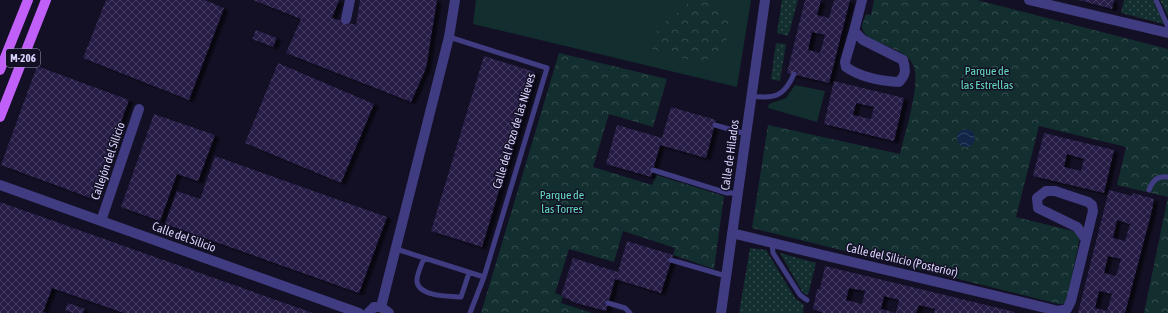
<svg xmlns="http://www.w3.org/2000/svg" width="1168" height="313" font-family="'Asap Condensed',sans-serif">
	<defs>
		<pattern id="park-crowns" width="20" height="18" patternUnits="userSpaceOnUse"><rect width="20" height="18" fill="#132e2e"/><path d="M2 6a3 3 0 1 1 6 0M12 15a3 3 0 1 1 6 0" fill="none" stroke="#354b4d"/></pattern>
		<pattern id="garden-dots" width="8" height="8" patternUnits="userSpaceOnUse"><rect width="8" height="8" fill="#132e2e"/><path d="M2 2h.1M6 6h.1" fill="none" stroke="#354b4d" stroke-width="1.8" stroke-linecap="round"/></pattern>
		<pattern id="water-waves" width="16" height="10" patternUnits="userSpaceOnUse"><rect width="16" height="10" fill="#102548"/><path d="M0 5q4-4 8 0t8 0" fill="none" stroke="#324463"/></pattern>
		<pattern id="building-cross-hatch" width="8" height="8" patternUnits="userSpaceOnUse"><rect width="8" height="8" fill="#251c45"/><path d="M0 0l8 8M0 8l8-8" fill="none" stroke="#443c61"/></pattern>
		<filter id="shadow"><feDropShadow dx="4.5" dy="2.5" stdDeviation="1" flood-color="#0009"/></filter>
	</defs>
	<rect width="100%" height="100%" fill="#131025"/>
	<path fill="#132e2e" d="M476 0H751L737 87 473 24Z
		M795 85 825 91 817 122 768 108 769 104 786 98Z"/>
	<path fill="url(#park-crowns)" d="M692 0C713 0 725 1 735 21 713 75 699 63 652 49L658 28Z
		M874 0H977L1168 49V313H1144L1168 197 1117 185 1126 147 1039 126 1016 217 1073 231 1080 237 1067 300 1063 304H1059L752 228 768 125 900 154C905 133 920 87 914 67 906 43 861 46 862 25 863 22 865 17 866 14L871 15Z
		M559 53 667 79 653 127 609 114 593 167 652 185 656 175 724 196 714 269 673 255 675 248 623 231 614 262 569 249 555 293 563 296 561 303 592 313H481Z"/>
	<path fill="url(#garden-dots)" d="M782 0H798L788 36 777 33Z
		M1124 0H1153L1164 24 1121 13Z
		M1160 0H1168V16Z
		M776 43 786 44 780 81 771 79Z
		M750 248 766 250 795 298 804 305 803 313H739Z
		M780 253 816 263 808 295 803 293Z"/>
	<path fill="url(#water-waves)" d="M957 138a9 9 0 1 1 18 0a9 9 0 1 1-18 0Z"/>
	<path fill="url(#building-cross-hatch)" fill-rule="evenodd" filter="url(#shadow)" d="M106 0H205L224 8 189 100 83 58Z
		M253 0H339L332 18 356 25 360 0H437L426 68 411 102 286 53 301 19Z
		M805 0H821L817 15 829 18 834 0H850L829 83 787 73ZM812 32 825 35 820 53 808 50Z
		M1079 0H1114L1112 9Z
		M256 30 277 38 273 47 252 39Z
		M484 56 535 72 482 247 431 231Z
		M278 63 374 104 341 183 245 143Z
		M37 66 129 100 93 199 1 165Z
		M834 81 904 98 894 141 824 124ZM856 103 874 107 871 119 853 115Z
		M671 107 716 120 706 158 660 145 651 177 606 164 617 125 662 138Z
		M154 114 215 135 198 181 177 174 160 221 121 207Z
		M1044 133 1114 150 1104 193 1033 176ZM1067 154 1084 159 1081 171 1064 167Z
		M215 156 387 217 359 293 165 224 177 191 200 199Z
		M1109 190 1132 196 1133 193 1154 199 1152 210 1125 313H1078ZM1117 220 1130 224 1125 241 1113 238ZM1108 256 1121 259 1116 276 1104 273ZM1099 291 1112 294 1107 311 1095 308Z
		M0 202 313 313H124L52 288 43 312 47 313H0Z
		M627 241 673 255 661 293 615 279 606 311 576 303 561 296 573 258 618 272Z
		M825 266 1015 312V313H934L935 309 919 305 916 313H896L899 300 884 296 881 309 896 313H823L813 309 817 289H820ZM849 288 865 291 862 304 846 300Z
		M68 303 85 309 83 313H73L65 310Z"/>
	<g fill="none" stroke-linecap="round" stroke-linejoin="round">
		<path stroke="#403c82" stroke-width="5" d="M1156 0 1168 27
			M449 37 547 68 484 277 470 313
			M751 96C774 99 784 97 794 74
			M715 125 746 134
			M653 170 727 193H738
			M1149 190C1153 180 1157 176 1168 177
			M772 242 773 253 800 295 807 300
			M396 249 484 277
			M424 258C422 264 416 275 417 282 420 297 450 296 461 297L469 273
			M671 260 726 276
			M608 303 625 308 630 313"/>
		<path stroke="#403c82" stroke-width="10" d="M1029 0 1168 33
			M346 19 350 0
			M854 31 863 40 903 60C906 70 906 75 899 82 882 81 860 77 846 67L845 62Z
			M854 31 862 0
			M0 185 359 313
			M101 221 139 109
			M732 233C840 260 949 284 1058 311L1067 309 1071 301 1093 211 1092 205 1088 202 1055 191H1046L1037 198 1038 208 1077 227 1085 238
			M381 307 449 37 455 0
			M368 313 374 307H381L389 313
			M721 313 765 0"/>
		<path stroke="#c160f9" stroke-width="10" d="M0 70 28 0
			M0 117 46 0"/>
	</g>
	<g text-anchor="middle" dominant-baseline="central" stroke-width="3" stroke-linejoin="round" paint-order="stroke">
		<rect fill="#131025" stroke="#9e9abc" stroke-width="1" x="6" y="49" width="34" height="18" rx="3"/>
		<g font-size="11" font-weight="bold" fill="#dad5fd">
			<text x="23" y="58">M-206</text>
		</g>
		<g font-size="12" fill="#63dbbe" stroke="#131025">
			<text x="987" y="71">Parque de<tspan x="987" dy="14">las Estrellas</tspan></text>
			<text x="562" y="195">Parque de<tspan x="562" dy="14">las Torres</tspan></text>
		</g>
		<g font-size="12" fill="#dad5fd" stroke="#131025">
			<text transform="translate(514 131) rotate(-73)">Calle del Pozo de las Nieves</text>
			<text transform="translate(730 155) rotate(-82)">Calle de Hilados</text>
			<text transform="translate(108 161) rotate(-71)">Callejón del Silicio</text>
			<text transform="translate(184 237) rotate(20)">Calle del Silicio</text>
			<text transform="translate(902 260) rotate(13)">Calle del Silicio (Posterior)</text>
		</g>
	</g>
</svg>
